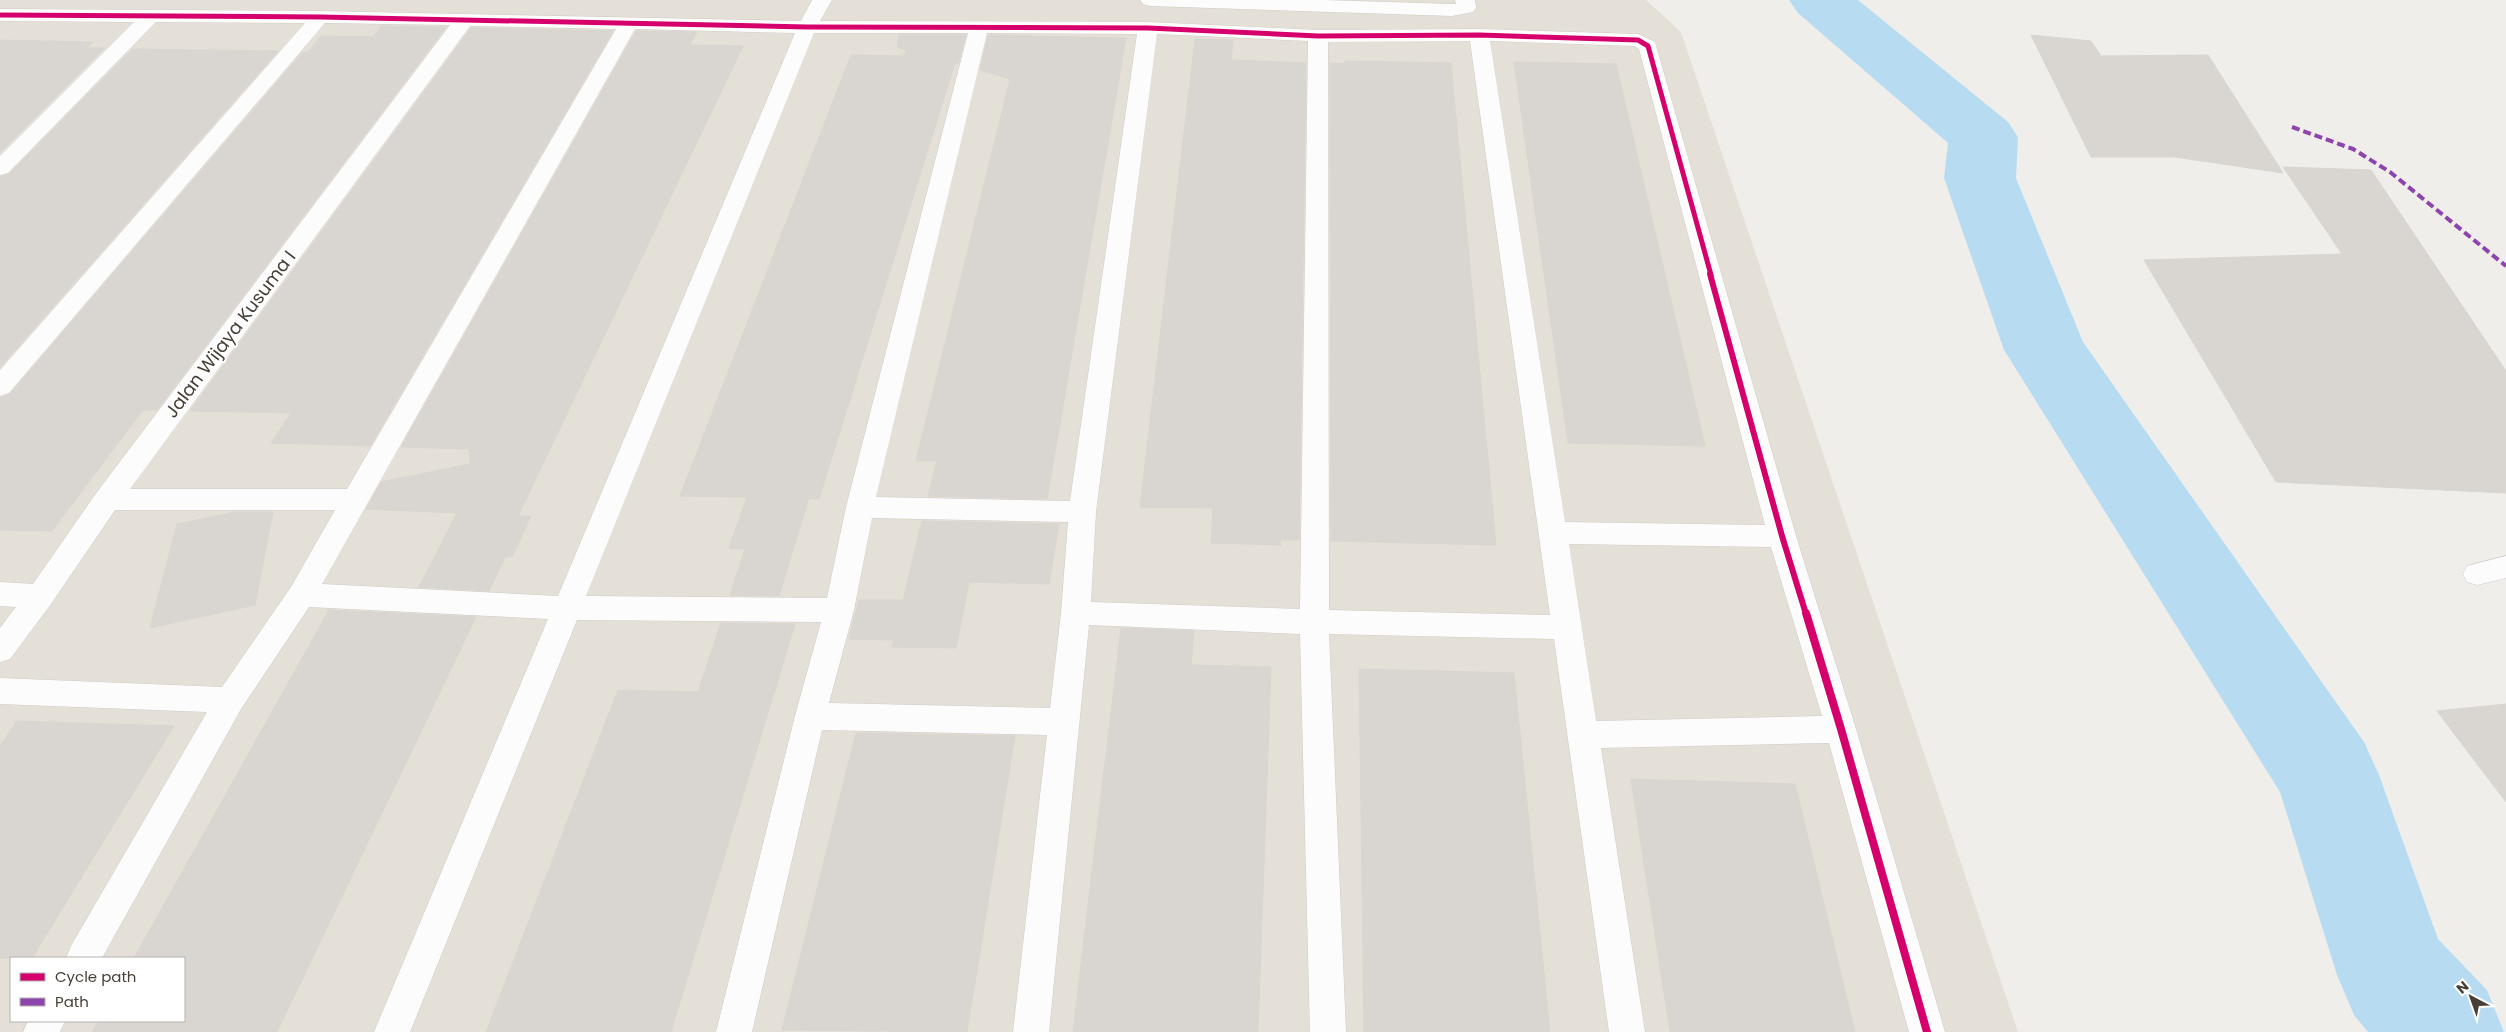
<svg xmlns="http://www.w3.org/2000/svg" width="2506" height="1032" font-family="Poppins,sans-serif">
	<rect width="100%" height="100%" fill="#f0eeea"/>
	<path fill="#e5e0d7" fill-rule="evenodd" d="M0 0H1646L1681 32 2018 1032H0ZM11 958H184V1021H11Z"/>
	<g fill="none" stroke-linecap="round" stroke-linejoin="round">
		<path fill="#b7dcf2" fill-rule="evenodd" d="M1789 0H1858L2008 122 2018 137 2016 178 2083 342 2364 742 2379 775 2438 939 2487 990 2504 1032H2368L2354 1015 2337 975 2280 792 2004 350 1944 178 1948 143 1798 13Z"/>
	</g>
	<path fill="#d9d5d0" stroke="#d9d5cf" d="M382 26 446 27 157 410H143L52 531 0 530V398L10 394 303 52H308L321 36 373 37Z
		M471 28 613 31 370 446 271 443 291 413 190 411Z
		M636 31 697 32 690 45 743 46 518 516H531L512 557H505L489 591 419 587 457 513 366 509 381 482 470 464 469 449 401 447Z
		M899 35H966L958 64 955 63 819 499 809 498 779 596 730 595 745 549 729 548 747 497 680 496 851 55 904 56 906 50 897 47Z
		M988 35 1126 38 1047 499 928 496 937 461H916L1010 79 980 70Z
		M2031 35 2091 41 2101 56 2208 55 2283 173 2175 157H2091Z
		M1195 39 1233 40 1231 60 1306 63 1299 540H1281V545L1211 543 1213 508 1140 507Z
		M0 40 93 42 87 48H105L0 153Z
		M133 49 278 51 0 367V177L9 174Z
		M1345 61 1451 63 1496 545 1331 541 1330 63 1345 64Z
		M1514 62 1616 64 1705 446 1568 443Z
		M2283 167 2371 170 2506 371V493L2276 482 2144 260 2342 254Z
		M236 512H273L255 605 150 628 177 524Z
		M922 521 1059 524 1049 584 969 582 956 648 892 647 894 640 849 639 859 600H903Z
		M329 610 476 617 277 1032H92L99 1021H184V958H134Z
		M721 623 795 624 671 1032H486L618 690 698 692Z
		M1121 628 1194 631 1191 665 1271 667 1258 1032H1073Z
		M1359 669 1514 673 1550 1032H1364Z
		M2506 704V802L2437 711Z
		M17 721 174 726 32 958H0V746Z
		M856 733 1015 736 967 1032 782 1030Z
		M1631 779 1795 784 1855 1032H1670Z"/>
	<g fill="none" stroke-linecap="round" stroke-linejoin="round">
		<defs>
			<path id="minor" d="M812 0H832L820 21 1148 22 1318 30 1479 29 1638 34 1655 42 1796 536 1856 729 1945 1032H1909L1829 743 1601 748 1645 1032H1609L1554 639 1329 634 1346 1032H1310L1300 634 1089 625 1049 1032H1013L1047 735 822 730 752 1032H716L795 716 821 622 577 620 410 1032H374L548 619 309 607 241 709 102 958H66L71 946 207 712 0 704V678L222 687 291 587 335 510H115L51 604 10 659 0 662V628L16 607 0 606V582L33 584 97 492 450 25 325 23 9 393 0 396V370L305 23 156 22 8 173 0 175V156L134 22 0 21V9L320 11 801 21ZM470 26 616 29 347 489H130ZM635 29 795 33 558 596 322 584ZM814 33H968L846 507 827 598 586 596ZM987 33 1137 34 1070 501 876 497ZM1157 34 1308 41 1300 609 1091 602 1096 512ZM1470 41 1550 615 1329 610 1328 42ZM1490 41 1634 46 1639 49 1765 525 1565 522ZM872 518 1068 522 1061 613 1050 708 829 703 854 610ZM1569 544 1771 547 1822 716 1596 721Z
				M1140 0H1324L1452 4H1456L1455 0H1475L1476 8 1473 12 1452 16 1150 6 1143 4Z
				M2506 556V578L2477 585 2467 582 2463 574 2467 566Z
				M28 1021H65L60 1032H23Z"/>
		</defs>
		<use href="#minor" stroke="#ceccc7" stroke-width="1"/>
		<use href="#minor" fill="#fdfcfc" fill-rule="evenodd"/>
		<path stroke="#8e44ad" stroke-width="4" stroke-dasharray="8 4" stroke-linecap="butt" d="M2292 127 2353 149 2390 172 2506 266"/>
		<defs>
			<path id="cycleway-far2" d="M0 15 320 17 807 27 1148 28 1318 36 1479 35 1638 40 1648 46 1711 275"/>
			<path id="cycleway-far1" d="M1710 274 1782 536 1806 614"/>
			<path id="cycleway" d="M1806 613 1841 729 1927 1032"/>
		</defs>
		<use href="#cycleway-far2" stroke="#fff" stroke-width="8"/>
		<use href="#cycleway-far1" stroke="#fff" stroke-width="9"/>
		<use href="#cycleway" stroke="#fff" stroke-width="11"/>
		<use href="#cycleway-far2" stroke="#d6006c" stroke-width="5"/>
		<use href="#cycleway-far1" stroke="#d6006c" stroke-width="6"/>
		<use href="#cycleway" stroke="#d6006c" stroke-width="8"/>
	</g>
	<g text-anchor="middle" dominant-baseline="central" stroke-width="4" stroke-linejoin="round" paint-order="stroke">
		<g font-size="18" fill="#473f35" stroke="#fff">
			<text transform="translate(230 334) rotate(-53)">Jalan Wijaya Kusuma I</text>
		</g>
	</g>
	<rect x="10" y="957" width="175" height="65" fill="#ffffff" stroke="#b5b2ae"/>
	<rect x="20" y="973" width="25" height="8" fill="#d6006c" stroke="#b5b2ae"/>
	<text x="55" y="982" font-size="15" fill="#473f35">Cycle path</text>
	<rect x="20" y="998" width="25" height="8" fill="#8e44ad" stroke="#b5b2ae"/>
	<text x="55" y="1007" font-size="15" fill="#473f35">Path</text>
	<g transform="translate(2471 997) rotate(319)" stroke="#ffffff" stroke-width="4" paint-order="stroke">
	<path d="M0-4L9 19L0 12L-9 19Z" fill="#473f35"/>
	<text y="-8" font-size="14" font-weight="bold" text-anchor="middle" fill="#473f35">N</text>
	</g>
</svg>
